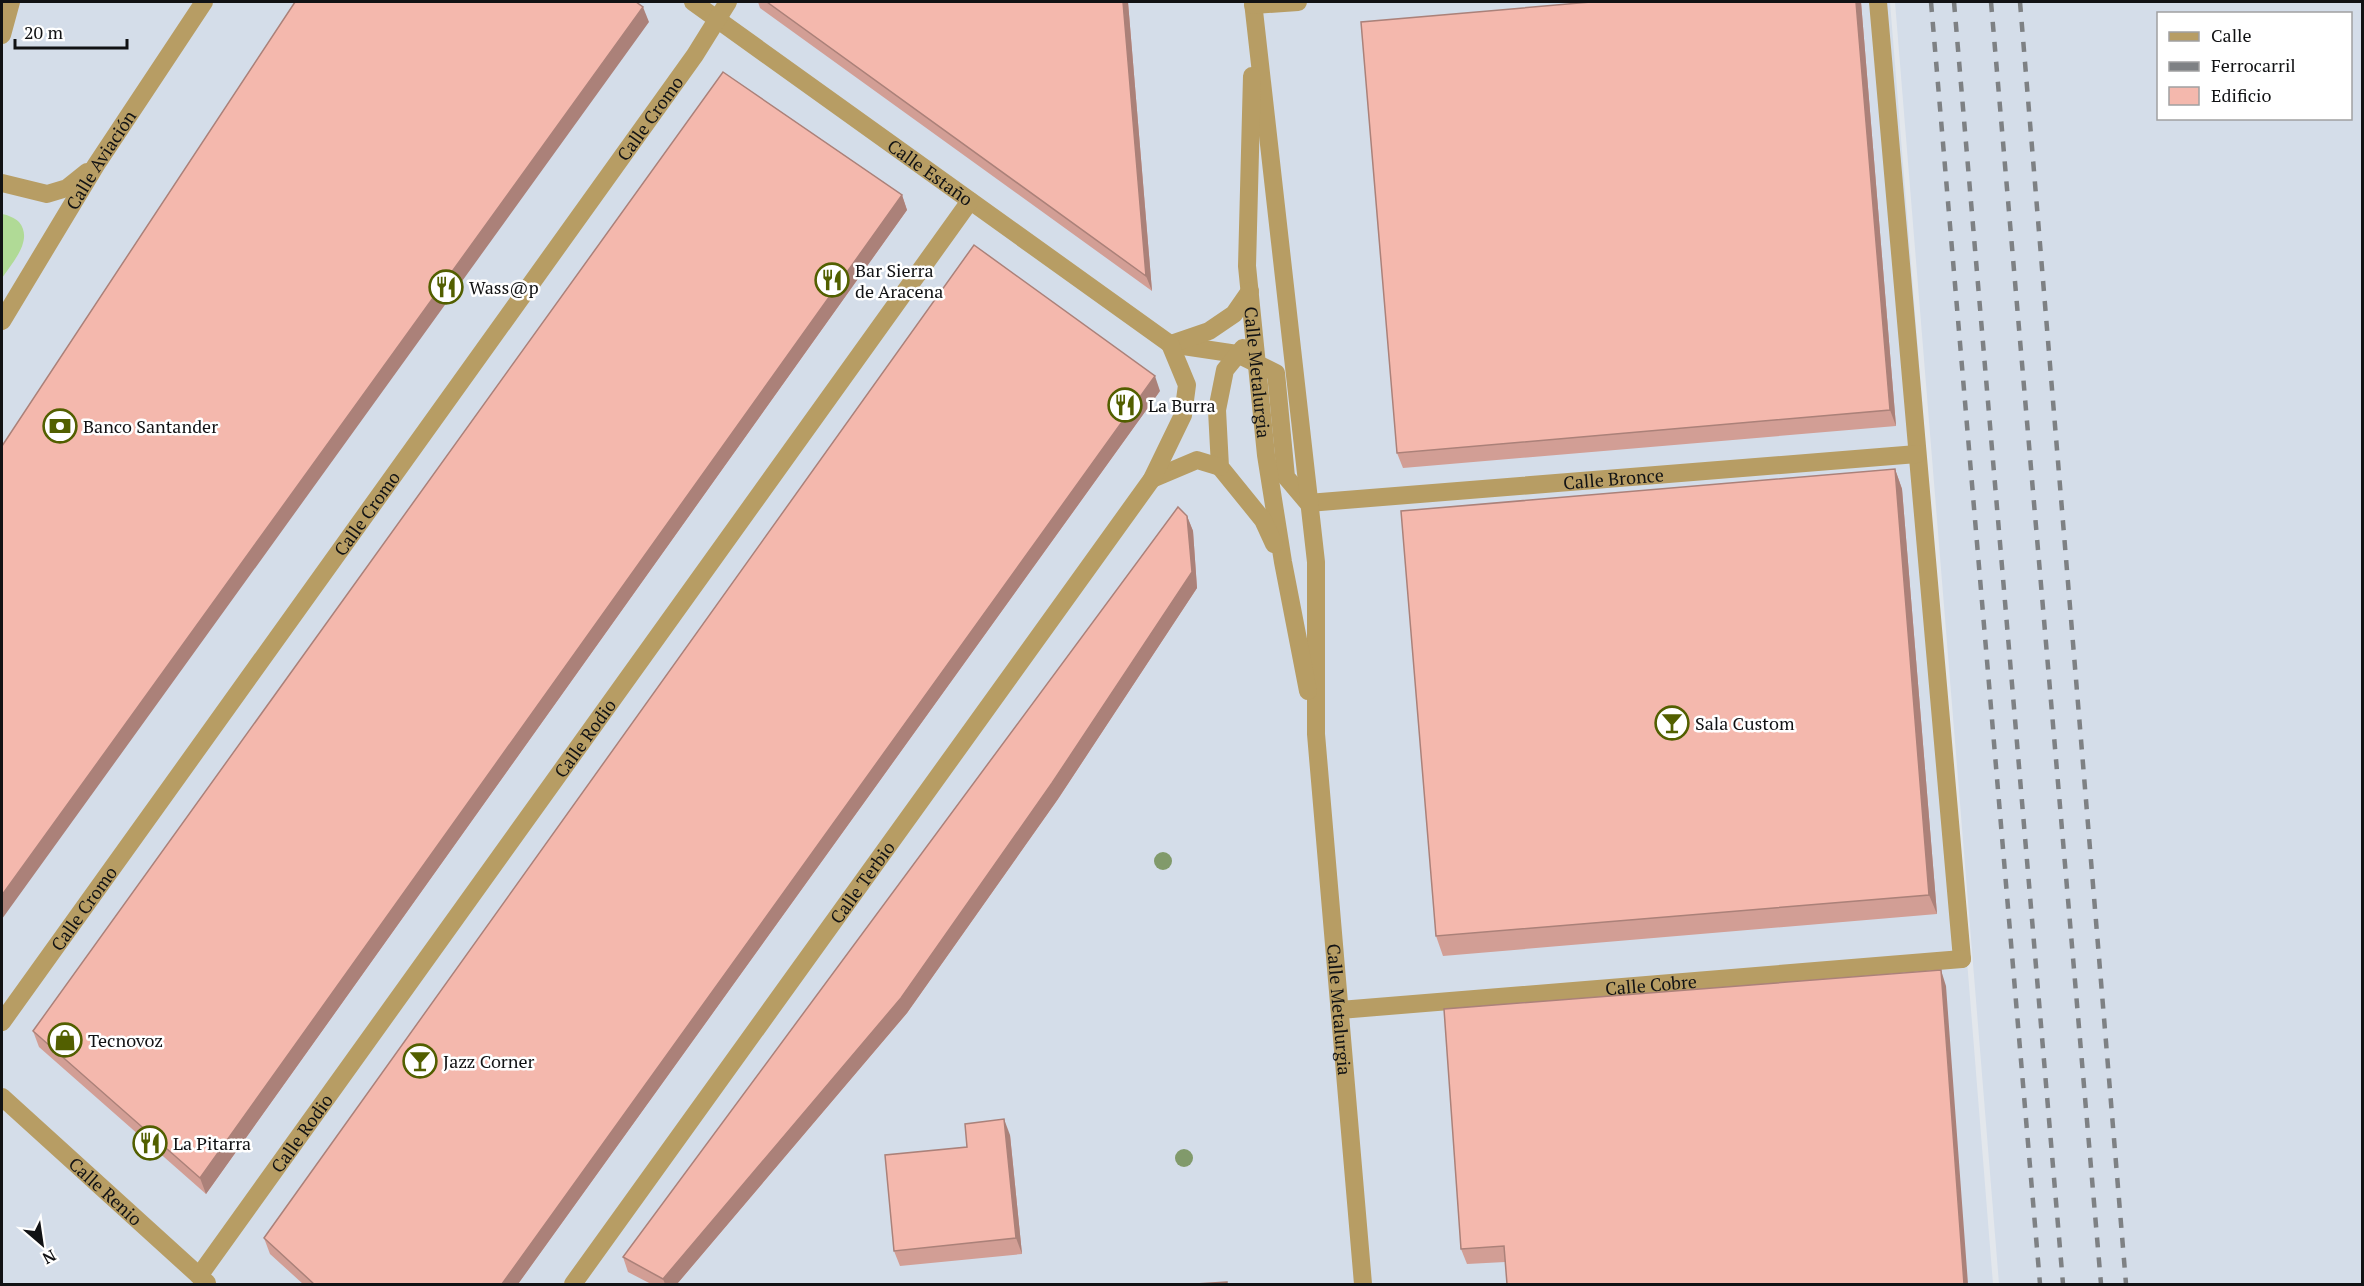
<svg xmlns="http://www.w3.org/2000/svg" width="2364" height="1286" font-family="'PT Serif',serif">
	<rect width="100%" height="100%" fill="#e3e7ec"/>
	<path fill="#d4dde9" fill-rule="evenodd" d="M2 2H1890L1993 1284H2Z
		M1895 2H2362V1284H1999ZM2158 14H2350V118H2158Z"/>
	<path fill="#b0da96" d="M2 214C8 215 15 218 19 222 34 240 12 263 2 278Z"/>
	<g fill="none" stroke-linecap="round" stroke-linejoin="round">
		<path stroke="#b79d64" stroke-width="18" d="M1878 2 1962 959"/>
		<g stroke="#b79d64" stroke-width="18">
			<path id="s1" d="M693 2 1170 344 1237 354 1276 373 1286 477 1308 503 1917 454"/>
			<path id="s2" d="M1253 2 1316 562V734L1363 1284"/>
			<path d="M1253 5 1298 2"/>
			<path d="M2 35 11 2"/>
			<path id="s3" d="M1252 76 1247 266 1266 455 1283 562 1308 691"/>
			<path d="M2 183 47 194 67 188 87 172"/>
			<path id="s4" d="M2 321 96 165 204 2"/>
			<path d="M1174 343 1209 331 1234 314 1250 291"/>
			<path d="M1243 348 1225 370 1217 410 1220 467 1263 520 1274 544"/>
			<path d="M1152 479 1197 460 1220 467"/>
			<path id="s5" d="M1340 1010 1962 959"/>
			<path id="s6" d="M2 1022 695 55 728 2"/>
			<path id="s7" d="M2 1097 207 1283"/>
			<path id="s8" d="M199 1276 970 201"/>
			<path id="s9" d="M573 1284 1152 479 1183 415 1187 385 1170 344"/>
		</g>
		<path stroke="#7e8184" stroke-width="4.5" stroke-dasharray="10 10" stroke-linecap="butt" d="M1931 2 2040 1284
			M1954 2 2063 1284
			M1991 2 2101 1284
			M2020 2 2126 1284"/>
	</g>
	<g fill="#819a6b">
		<circle cx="1163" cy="861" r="9"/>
		<circle cx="1184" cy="1158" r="9"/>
	</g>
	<path fill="#d29e95" d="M758 2H1128L1152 291 760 8Z
		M1591 2H1861L1896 426 1403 468 1397 453Z
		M902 195 907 210 206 1194 39 1047 33 1031Z
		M1160 391 518 1284H303L270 1254 264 1238Z
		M1895 469 1902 489 1937 914 1443 956 1436 936Z
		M1187 516 1193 531 1197 588 1058 799 907 1013 677 1284H651L628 1272 623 1257Z
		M1946 986 1505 1262 1467 1264 1461 1249Z
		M1010 1135 1022 1254 900 1266 894 1251 967 1147Z"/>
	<path fill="#ab8179" d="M1123 2H1128L1152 291 1146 276Z
		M1856 2H1861L1896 426 1890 410Z
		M643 7 649 22 2 919V895Z
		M902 195 907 210 206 1194 200 1178Z
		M1155 376 1160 391 518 1284H502Z
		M1895 469 1902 489 1937 914 1929 895Z
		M1187 516 1193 531 1197 588 1058 799 907 1013 677 1284H665L663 1279Z
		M1941 970 1946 986 1968 1284H1964Z
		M1004 1119 1010 1135 1022 1254 1016 1238Z"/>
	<path fill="#f4b8ad" stroke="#ab8179" stroke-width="1.5" d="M295 2H636L643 7 2 895V446Z
		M767 2H1123L1146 276Z
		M1591 2H1856L1890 410 1397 453 1361 22Z
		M723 72 902 195 200 1178 33 1031Z
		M974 245 1155 376 502 1284H314L264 1238Z
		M1895 469 1929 895 1436 936 1401 511Z
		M1178 507 1187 516 1192 572 1052 783 901 998 663 1279 623 1257Z
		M1941 970 1964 1284H1507L1504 1246 1461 1249 1444 1009Z
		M1004 1119 1016 1238 894 1251 885 1155 967 1147 965 1124Z
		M1227 1282V1284H1195Z"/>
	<defs>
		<symbol id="restaurant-ring" viewBox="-11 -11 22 22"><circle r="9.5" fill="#fff" stroke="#525f00" stroke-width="1.5"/><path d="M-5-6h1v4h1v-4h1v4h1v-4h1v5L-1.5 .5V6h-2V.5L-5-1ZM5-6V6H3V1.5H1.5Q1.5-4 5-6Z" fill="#525f00"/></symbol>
		<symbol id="bank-ring" viewBox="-11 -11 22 22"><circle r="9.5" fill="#fff" stroke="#525f00" stroke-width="1.5"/><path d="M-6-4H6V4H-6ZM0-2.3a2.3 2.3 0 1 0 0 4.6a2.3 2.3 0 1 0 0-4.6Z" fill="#525f00"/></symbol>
		<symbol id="bar-ring" viewBox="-11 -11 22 22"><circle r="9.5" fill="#fff" stroke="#525f00" stroke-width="1.5"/><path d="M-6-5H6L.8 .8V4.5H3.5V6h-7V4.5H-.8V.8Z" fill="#525f00"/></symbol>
		<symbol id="shop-ring" viewBox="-11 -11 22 22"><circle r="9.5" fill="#fff" stroke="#525f00" stroke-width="1.5"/><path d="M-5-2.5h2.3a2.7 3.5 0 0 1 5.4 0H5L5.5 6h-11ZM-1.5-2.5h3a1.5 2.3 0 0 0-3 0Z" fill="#525f00"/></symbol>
	</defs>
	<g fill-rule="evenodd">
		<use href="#restaurant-ring" x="813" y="261" width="38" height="38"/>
		<use href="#restaurant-ring" x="427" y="268" width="38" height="38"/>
		<use href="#restaurant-ring" x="1106" y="386" width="38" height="38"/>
		<use href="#bank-ring" x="41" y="407" width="38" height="38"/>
		<use href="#bar-ring" x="1653" y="704" width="38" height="38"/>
		<use href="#shop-ring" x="46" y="1021" width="38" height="38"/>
		<use href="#bar-ring" x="401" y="1042" width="38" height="38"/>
		<use href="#restaurant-ring" x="131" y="1124" width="38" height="38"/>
	</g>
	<g text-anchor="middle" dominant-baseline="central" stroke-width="5" stroke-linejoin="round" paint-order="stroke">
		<g font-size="18" fill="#111214" stroke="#fff">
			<text stroke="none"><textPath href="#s6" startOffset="1112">Calle Cromo</textPath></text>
			<text stroke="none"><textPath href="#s4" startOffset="189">Calle Aviación</textPath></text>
			<text stroke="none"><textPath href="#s1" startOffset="292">Calle Estaño</textPath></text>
			<text stroke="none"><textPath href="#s3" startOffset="297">Calle Metalurgia</textPath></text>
			<text stroke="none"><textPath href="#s1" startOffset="1143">Calle Bronce</textPath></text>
			<text stroke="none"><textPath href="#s6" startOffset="626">Calle Cromo</textPath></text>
			<text stroke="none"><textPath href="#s8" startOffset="662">Calle Rodio</textPath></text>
			<text stroke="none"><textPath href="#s9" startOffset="495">Calle Terbio</textPath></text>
			<text stroke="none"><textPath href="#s6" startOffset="140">Calle Cromo</textPath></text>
			<text stroke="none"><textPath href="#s5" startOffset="312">Calle Cobre</textPath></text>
			<text stroke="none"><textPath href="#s2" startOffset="1012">Calle Metalurgia</textPath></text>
			<text stroke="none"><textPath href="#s8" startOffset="176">Calle Rodio</textPath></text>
			<text stroke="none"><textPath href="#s7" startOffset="140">Calle Renio</textPath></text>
		</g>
		<g font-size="18" fill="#111214" stroke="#fff" text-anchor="start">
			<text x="855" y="270">Bar Sierra<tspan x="855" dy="21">de Aracena</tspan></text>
			<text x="469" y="287">Wass@p</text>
			<text x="1148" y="405">La Burra</text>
			<text x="83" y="426">Banco Santander</text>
			<text x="1695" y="723">Sala Custom</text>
			<text x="88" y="1040">Tecnovoz</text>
			<text x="443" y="1061">Jazz Corner</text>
			<text x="173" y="1143">La Pitarra</text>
		</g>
	</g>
	<rect width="2364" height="1286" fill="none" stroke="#111214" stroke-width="6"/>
	<rect x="2157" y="12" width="195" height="108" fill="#ffffff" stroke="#a0a0a1" stroke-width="1.5"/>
	<rect x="2169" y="32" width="30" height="9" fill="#b79d64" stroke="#a0a0a1" stroke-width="1.5"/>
	<text x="2211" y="42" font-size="18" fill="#111214">Calle</text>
	<rect x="2169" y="62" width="30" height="9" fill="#7e8184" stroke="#a0a0a1" stroke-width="1.5"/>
	<text x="2211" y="72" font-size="18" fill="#111214">Ferrocarril</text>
	<rect x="2169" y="87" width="30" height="18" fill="#f4b8ad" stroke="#a0a0a1" stroke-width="1.5"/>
	<text x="2211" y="102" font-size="18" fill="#111214">Edificio</text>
	<g transform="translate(42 1244) rotate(151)" stroke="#ffffff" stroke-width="4.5" paint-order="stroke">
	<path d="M0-4.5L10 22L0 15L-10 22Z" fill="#111214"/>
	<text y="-9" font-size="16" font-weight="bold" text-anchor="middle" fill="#111214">N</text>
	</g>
	<path d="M15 39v9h112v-9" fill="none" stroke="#111214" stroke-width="3"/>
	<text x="24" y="39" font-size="18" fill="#111214" stroke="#ffffff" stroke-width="4.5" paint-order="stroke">20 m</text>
</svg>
